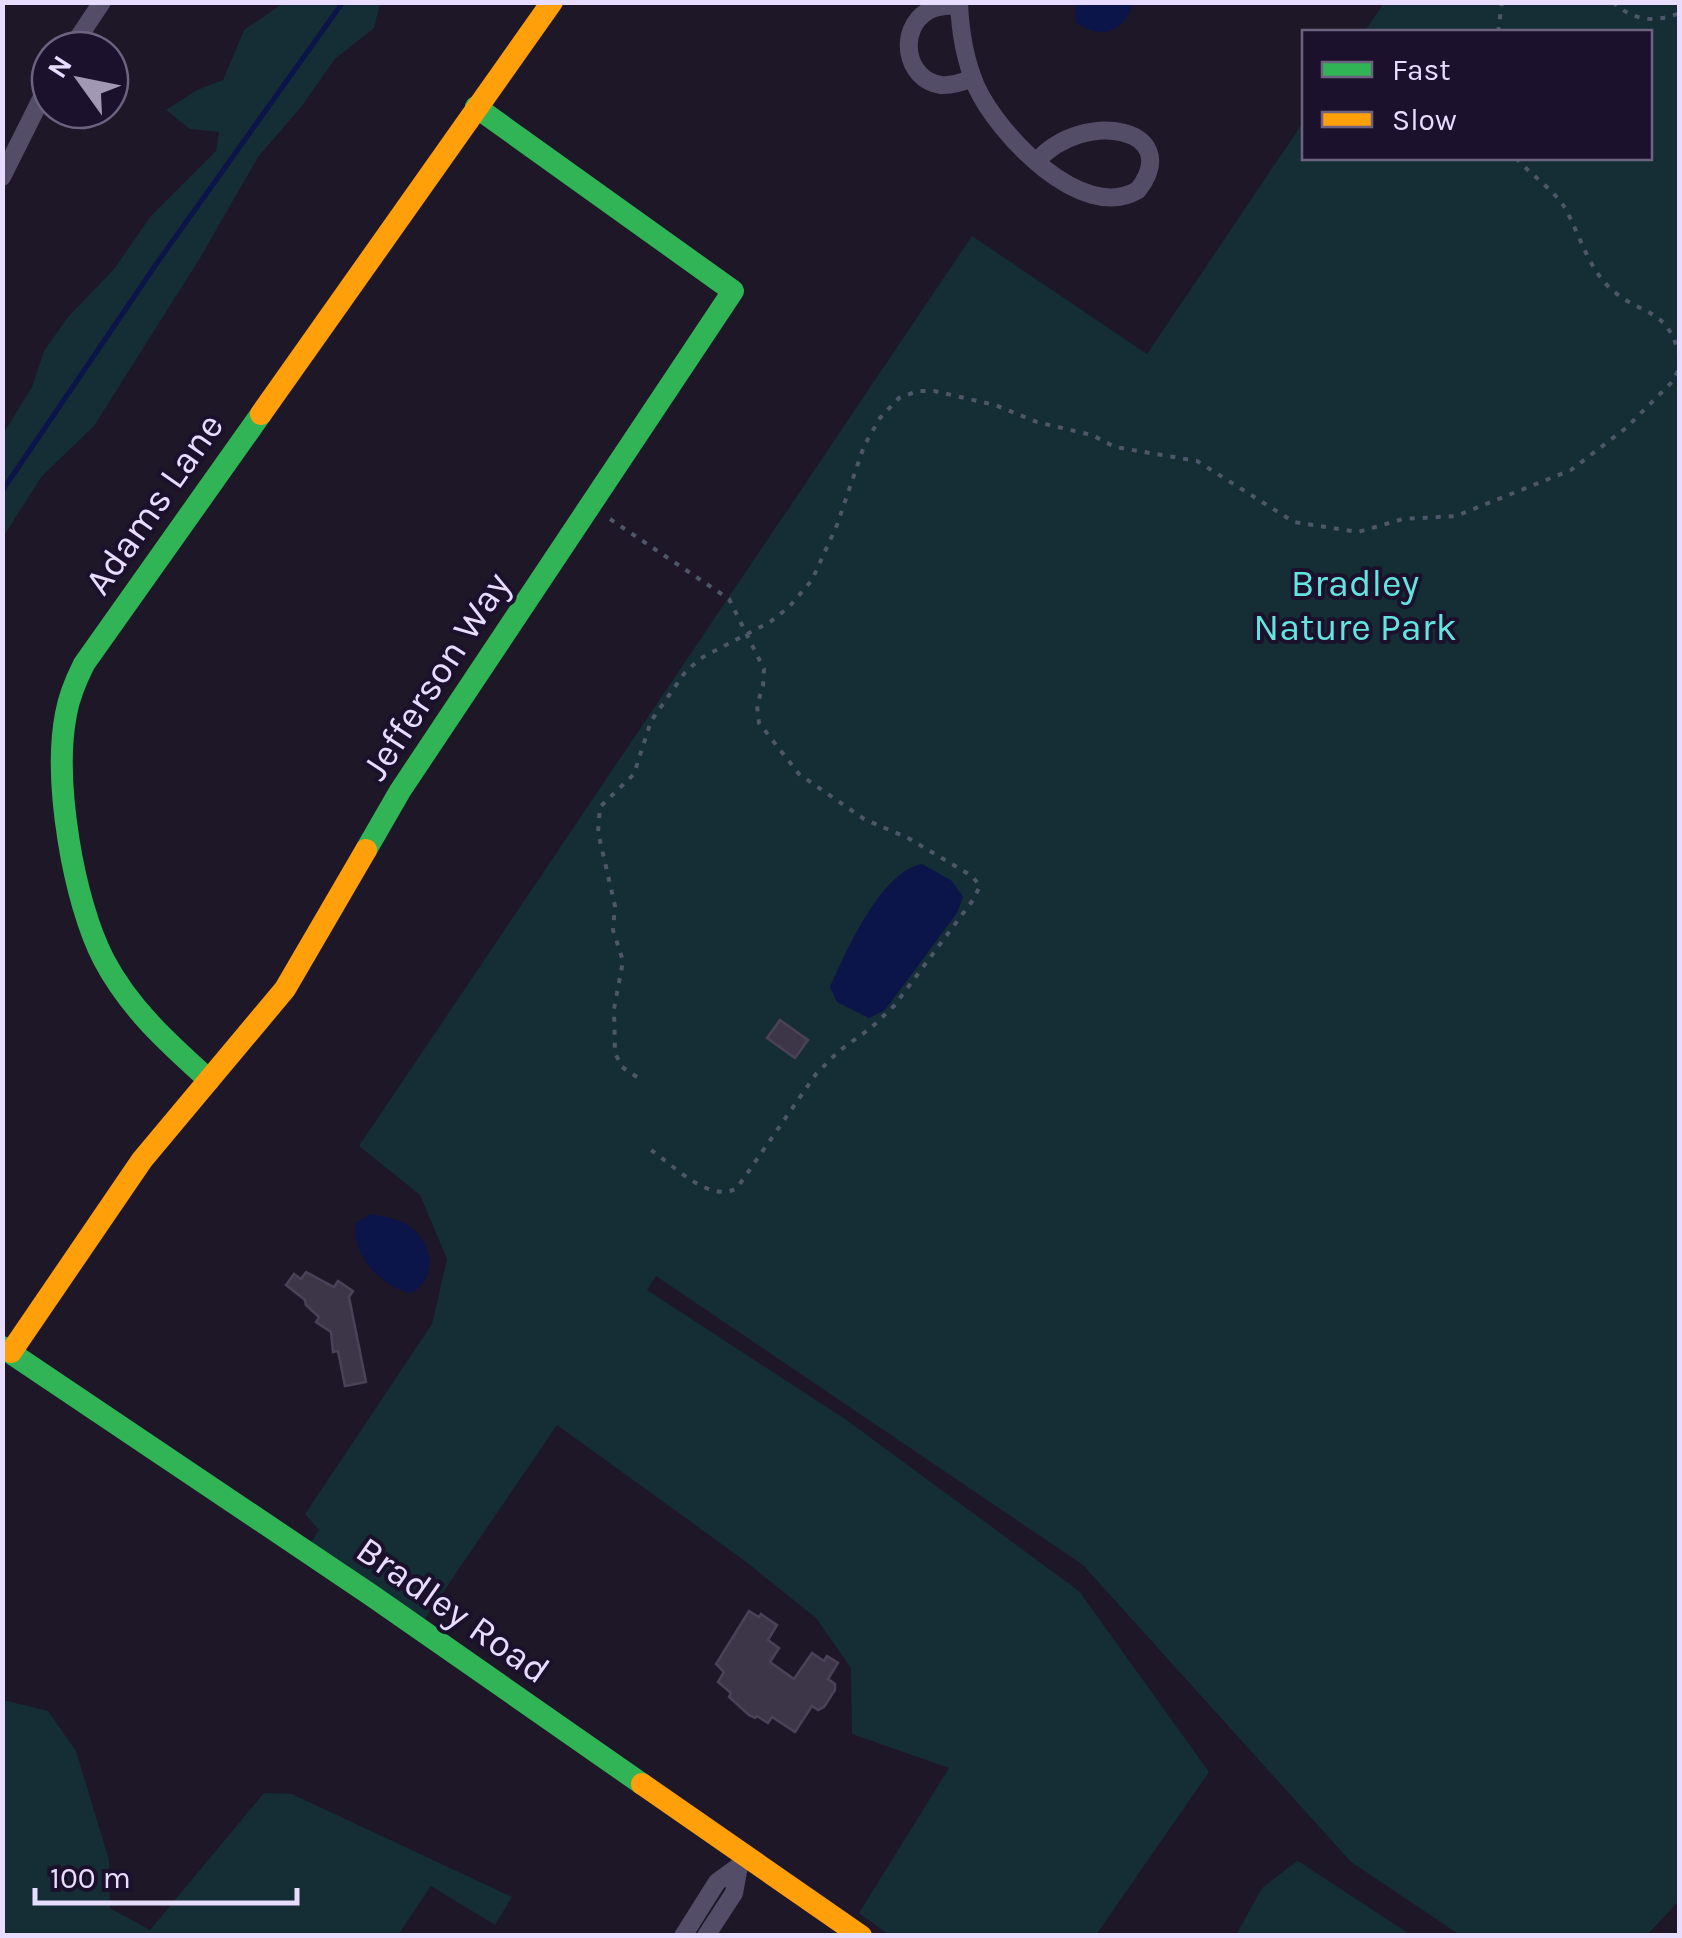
<svg xmlns="http://www.w3.org/2000/svg" width="1682" height="1938" font-family="Karla,sans-serif">
	<rect width="100%" height="100%" fill="#1d1727"/>
	<path fill="#152d35" d="M285 2 380 3 374 28 335 59 301 107 258 157 200 258 94 426 42 476 3 537V434L32 387 44 351 68 317 115 268 150 217 216 151 219 132 190 129 166 110 197 90 223 80 244 30Z
		M1384 3H1679V1901L1647 1935H1460L1351 1862 1083 1565 656 1276 647 1290 845 1419 1079 1591 1209 1772 1096 1935H889L859 1913 949 1768 852 1734 851 1668 816 1618 745 1561 557 1425 422 1623 309 1546 319 1530 305 1514 432 1324 447 1259 420 1195 359 1146 972 236 1147 354 1304 121V158H1650V32H1364Z
		M3 1700 48 1711 76 1751 109 1860 110 1908 150 1930 264 1793 292 1794 512 1897 495 1925 431 1886 398 1935H3Z
		M1297 1861H1298L1411 1935H1236L1262 1888Z"/>
	<path fill="#0c154a" d="M1075 2H1133V3C1125 32 1100 41 1076 22Z
		M922 864 952 881 963 897 957 913 885 1010 869 1018 837 1002 830 987C846 952 881 871 922 864Z
		M371 1214C381 1216 393 1218 402 1222 432 1237 441 1275 412 1293 383 1289 350 1254 356 1223Z"/>
	<g fill="none" stroke-linecap="round" stroke-linejoin="round">
		<path stroke="#0c154a" stroke-width="5" d="M2 491 157 263 343 2"/>
	</g>
	<path fill="#3d3648" stroke="#4b4259" stroke-width="2.5" d="M780 1020 808 1040 795 1058 767 1038Z
		M306 1272 334 1287 338 1281 353 1291 349 1297 366 1382 345 1386 338 1351 333 1352 331 1332 316 1322 319 1317 306 1305 305 1300 286 1285 294 1274 301 1279Z
		M749 1611 759 1617 761 1614 777 1625 768 1640 779 1648 770 1662 794 1679 812 1653 824 1661 827 1656 838 1663 828 1679 835 1684V1690L824 1707 818 1710 812 1706 795 1732 772 1717 768 1723 757 1716 755 1718 749 1715 729 1697 731 1693 718 1682 724 1672 716 1664Z"/>
	<g fill="none" stroke-linecap="round" stroke-linejoin="round">
		<path stroke="#4e5769" stroke-width="4" stroke-dasharray="5 8" stroke-linecap="butt" d="M1613 2C1633 21 1654 23 1680 13
			M1498 32 1502 2
			M1516 158C1530 174 1555 191 1565 208 1580 235 1588 268 1611 289 1643 318 1667 305 1680 358
			M610 519 729 599 764 669 763 686 757 705 759 723 799 774 864 819 908 838 972 876 980 886 973 900 894 1006 872 1027 839 1051 816 1074 737 1188C710 1204 673 1165 651 1150
			M637 1077 622 1067 615 1053 614 1009 623 961 613 930 615 906 598 832 600 807 634 774 651 721 686 671 703 657 770 622 789 607 812 580 837 525 864 446 880 418 899 398 918 391H934L995 405 1037 422 1092 435 1115 447 1197 461 1294 522 1358 532 1403 519 1456 516 1571 470 1626 428 1672 382 1680 367"/>
		<path stroke="#534d67" stroke-width="18" d="M959 2C960 31 965 60 976 86 997 133 1082 224 1138 190 1185 129 1084 107 1036 162
			M959 5C949 6 937 5 928 11 897 29 905 80 941 85 952 86 963 82 973 78
			M70 50 102 2
			M2 177 50 81
			M683 1936 717 1882 739 1866 734 1893 706 1936"/>
		<path stroke="#30b455" stroke-width="22" d="M366 850 400 791 733 291 476 107
			M209 1080C169 1044 129 1008 104 960 73 901 53 780 66 714 69 696 76 680 84 664L261 414
			M2 1347 371 1595 642 1784"/>
		<path stroke="#ff9f0a" stroke-width="22" d="M261 414 552 2
			M11 1352 142 1160 285 989 366 850
			M642 1784 861 1936"/>
	</g>
	<g text-anchor="middle" dominant-baseline="central" stroke-width="8" stroke-linejoin="round" paint-order="stroke">
		<g font-size="38" fill="#e8ddff" stroke="#1b112d">
			<text transform="translate(154 504) rotate(-55)">Adams Lane</text>
			<text transform="translate(436 676) rotate(-57)">Jefferson Way</text>
			<text transform="translate(453 1610) rotate(35)">Bradley Road</text>
		</g>
		<g font-size="38" fill="#64e4de" stroke="#1b112d">
			<text x="1355" y="583">Bradley<tspan x="1355" dy="44">Nature Park</tspan></text>
		</g>
	</g>
	<rect width="1682" height="1938" fill="none" stroke="#e8ddff" stroke-width="10"/>
	<rect x="1302" y="30" width="350" height="130" fill="#1b112d" stroke="#6d6381" stroke-width="2.5"/>
	<rect x="1322" y="62" width="50" height="15" fill="#30b455" stroke="#6d6381" stroke-width="2.5"/>
	<text x="1392" y="80" font-size="30" fill="#e8ddff">Fast</text>
	<rect x="1322" y="112" width="50" height="15" fill="#ff9f0a" stroke="#6d6381" stroke-width="2.5"/>
	<text x="1392" y="130" font-size="30" fill="#e8ddff">Slow</text>
	<g transform="translate(80 80) rotate(303)"><circle r="48" fill="#1b112d" stroke="#6d6381" stroke-width="2.5"/>
	<path d="M0-8L18 38L0 25L-18 38Z" fill="#a198b3"/>
	<text y="-15" font-size="28" font-weight="bold" text-anchor="middle" fill="#e8ddff">N</text>
	</g>
	<path d="M35 1888v15h262v-15" fill="none" stroke="#e8ddff" stroke-width="5"/>
	<text x="50" y="1888" font-size="30" fill="#e8ddff" stroke="#1b112d" stroke-width="8" paint-order="stroke">100 m</text>
</svg>
